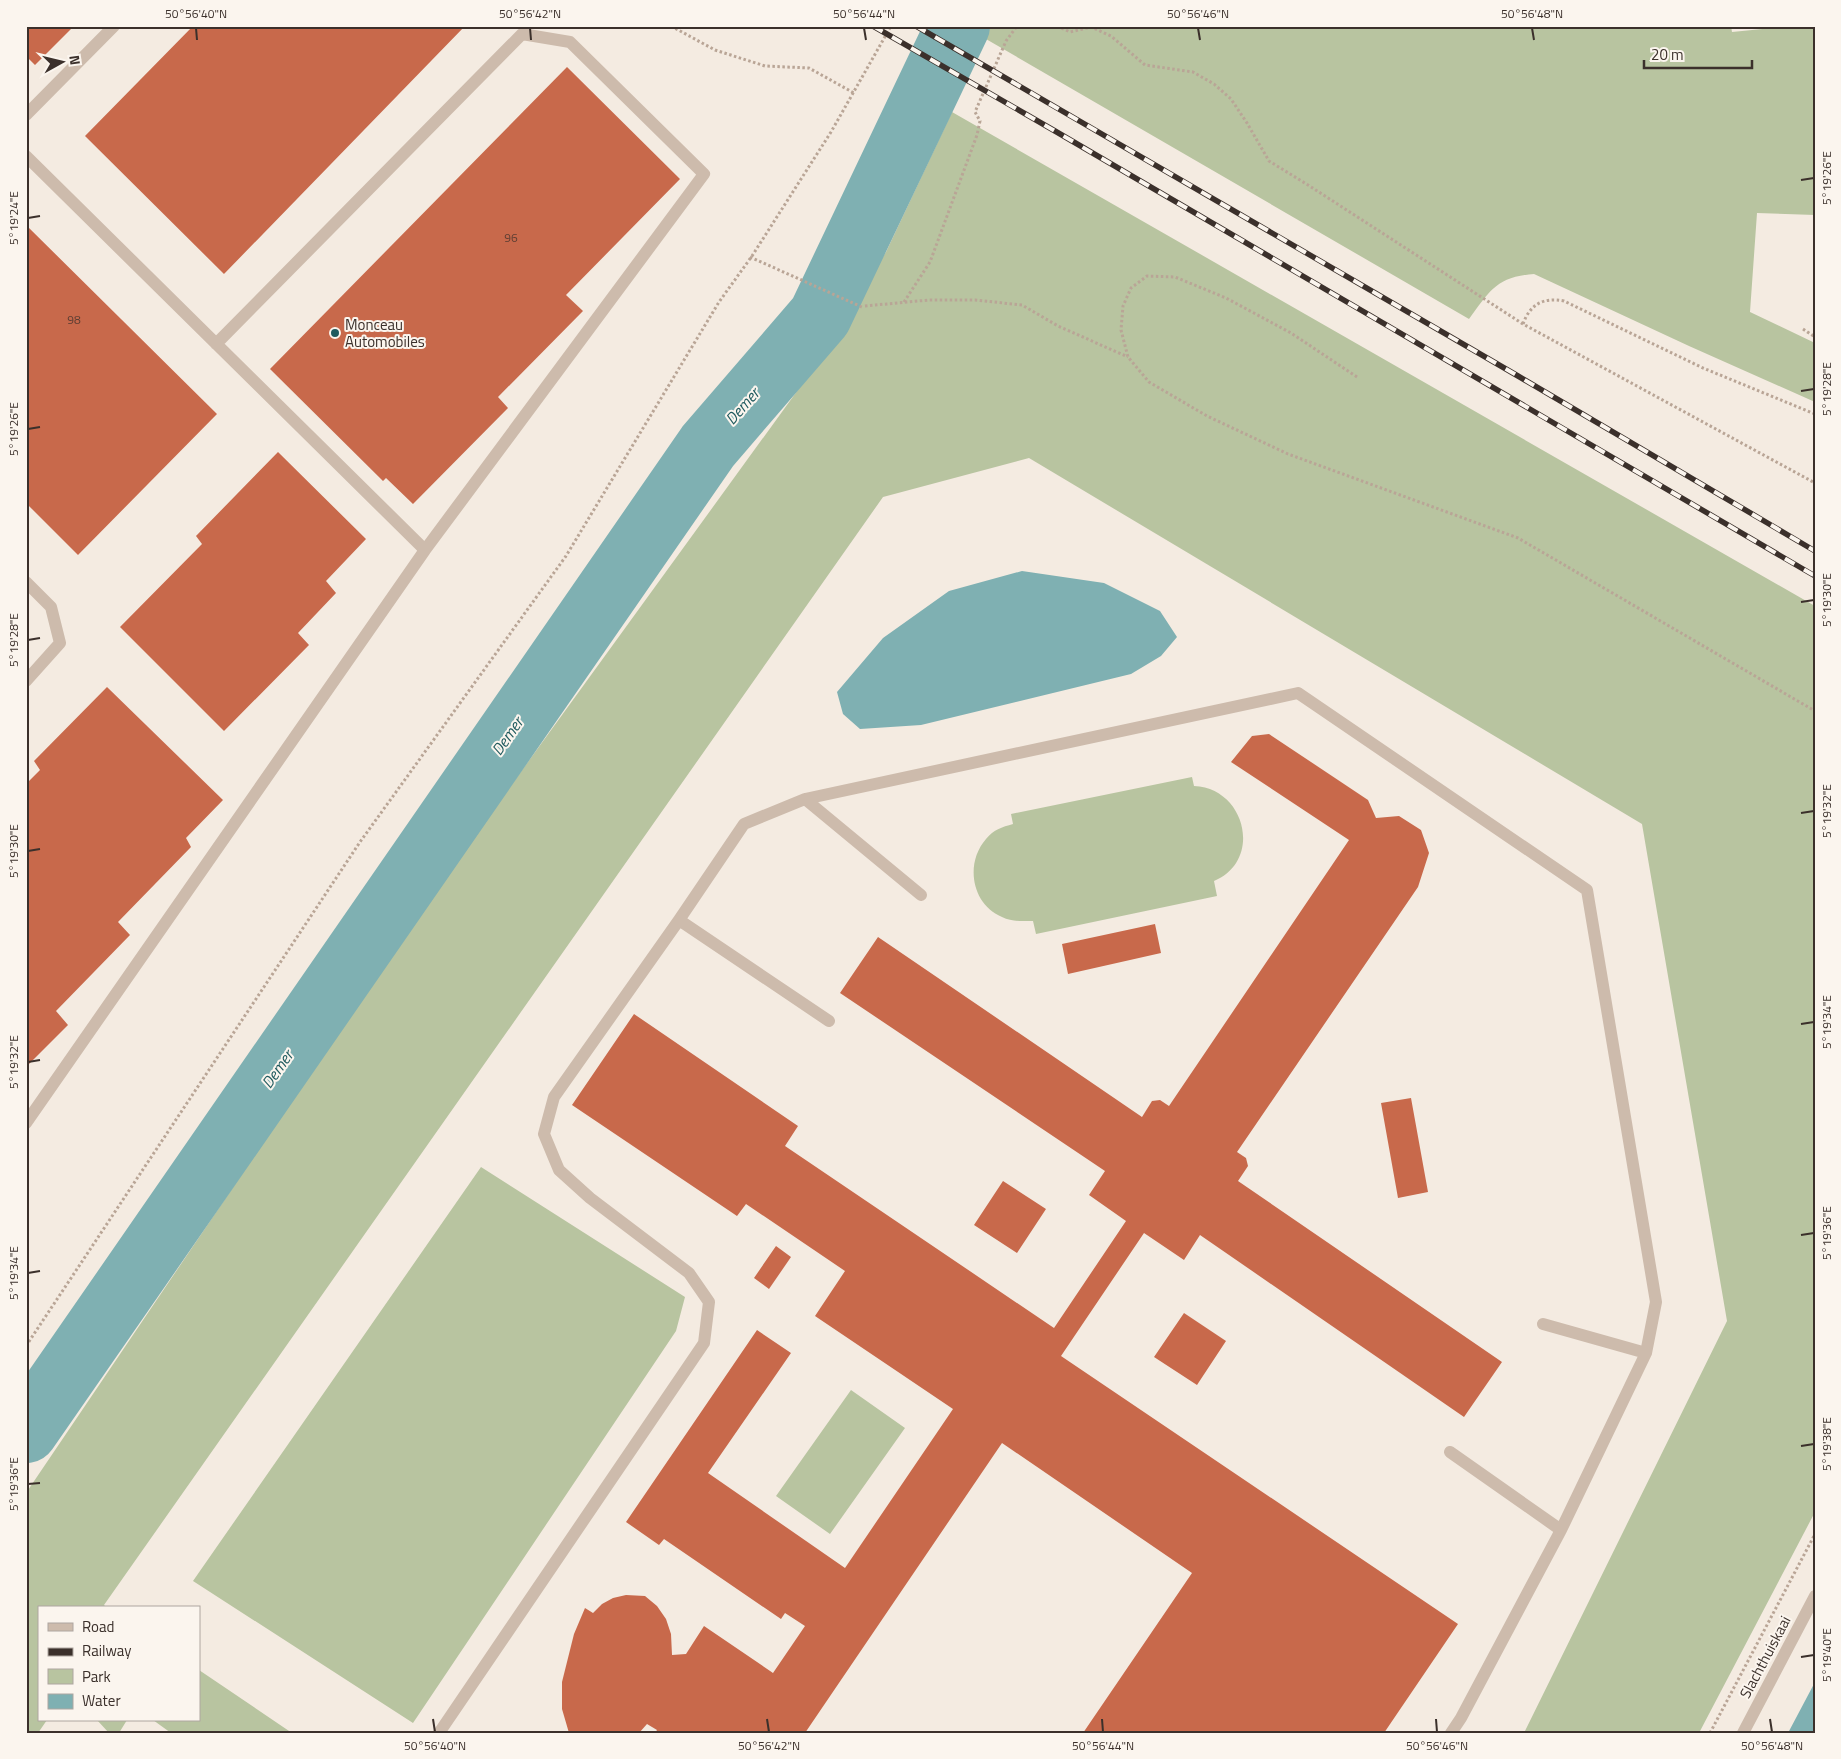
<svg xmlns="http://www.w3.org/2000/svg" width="1841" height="1759" font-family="'Titillium Web',sans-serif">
	<rect width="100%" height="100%" fill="#f4ebe1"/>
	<path fill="#b8c4a0" d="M983 26H1731L1732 32 1793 26H1815V215L1757 213 1750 312 1815 343V402L1689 346 1534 274C1496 277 1490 291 1469 319L979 35Z
		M952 112 1815 606V1512L1699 1733H1524L1727 1321 1642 824 1029 458 883 497 104 1605 107 1608H39V1720H47L38 1733H26V1493L422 908 800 387 886 252Z
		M1192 777 1194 786C1246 788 1263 861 1214 881L1217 896 1036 934 1033 921C1022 921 1012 922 1002 917 971 904 965 863 986 839 993 830 1002 827 1013 824L1011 814Z
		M481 1167 685 1297 676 1331 413 1723 193 1581Z
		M851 1390 905 1428 830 1534 776 1496Z
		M199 1670 292 1733H171L153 1720H199Z
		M97 1720H127L119 1733H109Z"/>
	<path fill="#7fb0b2" d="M962 26H983L979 35Z
		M1022 571 1104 583 1160 611 1177 637 1161 656 1131 674 921 725 860 729 843 714 837 692 883 638 949 591Z
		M1815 1682V1733H1788Z"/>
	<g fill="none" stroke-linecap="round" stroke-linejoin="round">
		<path stroke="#7fb0b2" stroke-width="64" d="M26 1431 708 446 820 316 958 26"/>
	</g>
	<path fill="#c8694b" d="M26 26H74L35 65 26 56Z
		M193 26H465L224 274 85 136Z
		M567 67 680 179 566 295 583 311 498 397 508 408 413 504 386 478 383 481 270 369Z
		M26 225 217 414 78 555 26 503Z
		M278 452 366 539 326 581 336 593 298 633 309 645 224 731 120 627 202 544 196 536Z
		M107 687 223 800 186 838 191 847 118 922 130 935 56 1011 68 1025 26 1067V784L40 770 34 761Z
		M1269 734 1368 800 1376 818 1399 816 1421 830 1429 853 1418 887 1237 1152 1246 1158 1248 1166 1238 1181 1502 1362 1464 1417 1200 1235 1184 1260 1144 1233 1061 1356 1458 1624 1384 1733H1083L1192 1573 1002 1443 805 1733H655L657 1730 647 1724 639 1733H569L562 1709V1682L574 1634 585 1608 593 1613 602 1604 613 1598 626 1595 645 1596 657 1606 666 1619 671 1634 672 1655 686 1654 704 1626 773 1673 805 1626 785 1613 781 1619 664 1539 659 1545 626 1522 757 1330 791 1353 708 1473 845 1568 953 1409 815 1316 845 1271 746 1204 737 1216 572 1105 634 1014 798 1126 785 1146 1054 1328 1126 1221 1089 1195 1105 1171 840 993 878 937 1142 1117 1152 1101 1160 1100 1169 1106 1349 840 1231 762 1252 736Z
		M1155 924 1161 953 1068 974 1062 944Z
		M1411 1098 1428 1192 1398 1198 1381 1103Z
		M1003 1181 1046 1209 1017 1253 974 1225Z
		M776 1246 791 1257 769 1289 754 1278Z
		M1184 1313 1226 1341 1197 1385 1154 1357Z"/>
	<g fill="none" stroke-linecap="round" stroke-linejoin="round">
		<path stroke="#b9a596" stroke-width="3" stroke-dasharray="2.5 2.5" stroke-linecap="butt" d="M671 26 715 50 765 66 809 68 854 93
			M1057 26 1070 32 1091 27 1111 36 1145 65 1193 72 1214 84 1231 99 1247 123 1269 161 1308 185 1523 324 1815 483
			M750 257 864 308
			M904 302 930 262 977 135 980 121 975 112 1006 41 1017 26
			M865 306 929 300H975L1022 305 1058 326 1128 357
			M1523 324C1530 304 1544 297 1564 301L1703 368 1815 414
			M1803 329 1815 337
			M1357 377 1291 333 1226 298 1175 277 1147 276 1131 288 1123 306 1121 330 1128 357 1149 382 1207 416 1288 454 1518 538 1815 711
			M26 1346 360 842 566 556 719 302 752 256 831 132 891 26
			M1710 1733 1815 1534"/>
		<path stroke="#cdbbac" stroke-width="12" d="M26 115 114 26
			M26 156 425 550
			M26 582 51 607 60 643 26 681
			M805 799 921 895
			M679 920 829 1021
			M26 1123 425 550 704 174 570 42 522 34 216 344
			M1543 1324 1646 1353
			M1450 1452 1561 1530
			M439 1733 704 1343 709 1302 689 1273 590 1198 559 1170 544 1134 554 1097 679 920 744 824 805 799 1298 693 1587 890 1656 1302 1646 1353 1561 1530 1461 1718 1451 1733
			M1743 1733 1815 1596"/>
		<defs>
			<path id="rail" d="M873 26 1055 131 1815 576
				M916 26 1518 376 1815 551"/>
		</defs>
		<use href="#rail" stroke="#3b302b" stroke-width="5.5"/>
		<use href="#rail" stroke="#fbf5ee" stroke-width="4" stroke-dasharray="11" stroke-linecap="butt"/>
	</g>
	<path fill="none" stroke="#3b302b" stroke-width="2" d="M196 28 197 40M530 28 531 40M864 28 866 40M1198 28 1200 40M1532 28 1534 40M1801 180 1814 178M28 218 40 216M1801 391 1814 389M28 429 40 427M1801 602 1814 600M28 640 40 638M1801 813 1814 811M28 851 40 849M1801 1024 1814 1022M28 1062 40 1060M1801 1235 1814 1233M28 1273 40 1271M1801 1446 1814 1444M28 1484 40 1483M1801 1657 1814 1655M433 1719 435 1732M767 1719 769 1732M1102 1719 1103 1732M1436 1719 1437 1732M1770 1719 1772 1732"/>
	<circle fill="#1f5a5e" stroke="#fbf5ee" stroke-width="2" cx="335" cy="333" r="5"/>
	<g text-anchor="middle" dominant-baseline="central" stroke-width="4" stroke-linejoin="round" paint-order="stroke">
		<g font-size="12" fill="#5e3e33">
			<text x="511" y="237">96</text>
			<text x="74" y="319">98</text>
		</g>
		<g font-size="15" fill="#3b302b" stroke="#fbf5ee" text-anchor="start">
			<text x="345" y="324">Monceau<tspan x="345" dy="17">Automobiles</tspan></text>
		</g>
		<g font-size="15" fill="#3b302b" stroke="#fbf5ee">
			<text transform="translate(1765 1657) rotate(-62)">Slachthuiskaai</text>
		</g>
		<g font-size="16" font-style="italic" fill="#1f5a5e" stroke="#fbf5ee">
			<text transform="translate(742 406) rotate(-49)">Demer</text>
			<text transform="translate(507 736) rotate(-55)">Demer</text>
			<text transform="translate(277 1069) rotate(-55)">Demer</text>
		</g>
	</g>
	<rect width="1841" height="1759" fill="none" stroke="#fbf5ee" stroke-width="55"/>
	<rect x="38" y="1606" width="162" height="115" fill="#fbf5ee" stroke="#aea6a0"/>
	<rect x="48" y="1623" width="25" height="8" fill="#cdbbac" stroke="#aea6a0"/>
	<text x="82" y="1632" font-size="15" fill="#3b302b">Road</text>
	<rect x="48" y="1648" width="25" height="8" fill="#3b302b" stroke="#aea6a0"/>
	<text x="82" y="1656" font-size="15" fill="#3b302b">Railway</text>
	<rect x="48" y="1669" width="25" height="15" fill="#b8c4a0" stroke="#aea6a0"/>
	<text x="82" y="1682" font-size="15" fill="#3b302b">Park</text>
	<rect x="48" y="1694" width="25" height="15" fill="#7fb0b2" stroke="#aea6a0"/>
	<text x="82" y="1706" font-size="15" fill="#3b302b">Water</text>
	<g transform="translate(62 62) rotate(82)" stroke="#fbf5ee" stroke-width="4" paint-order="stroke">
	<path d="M0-4L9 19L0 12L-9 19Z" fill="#3b302b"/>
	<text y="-8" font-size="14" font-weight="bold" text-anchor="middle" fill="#3b302b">N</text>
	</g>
	<path d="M1644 60v8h108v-8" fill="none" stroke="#3b302b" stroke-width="2.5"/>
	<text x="1651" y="60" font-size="15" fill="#3b302b" stroke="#fbf5ee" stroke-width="4" paint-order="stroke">20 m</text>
	<rect x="28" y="28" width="1786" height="1704" fill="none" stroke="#3b302b" stroke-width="2"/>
	<g font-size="12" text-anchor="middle" fill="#3b302b">
		<text x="196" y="18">50°56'40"N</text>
		<text x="530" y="18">50°56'42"N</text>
		<text x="864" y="18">50°56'44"N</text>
		<text x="1198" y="18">50°56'46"N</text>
		<text x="1532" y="18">50°56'48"N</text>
		<text transform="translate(1827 178) rotate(-90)" y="4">5°19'26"E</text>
		<text transform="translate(14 218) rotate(-90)" y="4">5°19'24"E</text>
		<text transform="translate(1827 389) rotate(-90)" y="4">5°19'28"E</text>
		<text transform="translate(14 429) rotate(-90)" y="4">5°19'26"E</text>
		<text transform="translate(1827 600) rotate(-90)" y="4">5°19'30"E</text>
		<text transform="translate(14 640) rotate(-90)" y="4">5°19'28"E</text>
		<text transform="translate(1827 811) rotate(-90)" y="4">5°19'32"E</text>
		<text transform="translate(14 851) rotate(-90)" y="4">5°19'30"E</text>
		<text transform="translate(1827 1022) rotate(-90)" y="4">5°19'34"E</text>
		<text transform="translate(14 1062) rotate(-90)" y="4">5°19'32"E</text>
		<text transform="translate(1827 1233) rotate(-90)" y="4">5°19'36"E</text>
		<text transform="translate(14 1273) rotate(-90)" y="4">5°19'34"E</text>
		<text transform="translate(1827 1444) rotate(-90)" y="4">5°19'38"E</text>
		<text transform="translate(14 1484) rotate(-90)" y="4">5°19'36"E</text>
		<text transform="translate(1827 1655) rotate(-90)" y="4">5°19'40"E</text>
		<text x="435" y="1750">50°56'40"N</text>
		<text x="769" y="1750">50°56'42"N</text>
		<text x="1103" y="1750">50°56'44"N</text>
		<text x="1437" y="1750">50°56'46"N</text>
		<text x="1772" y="1750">50°56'48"N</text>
	</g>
</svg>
